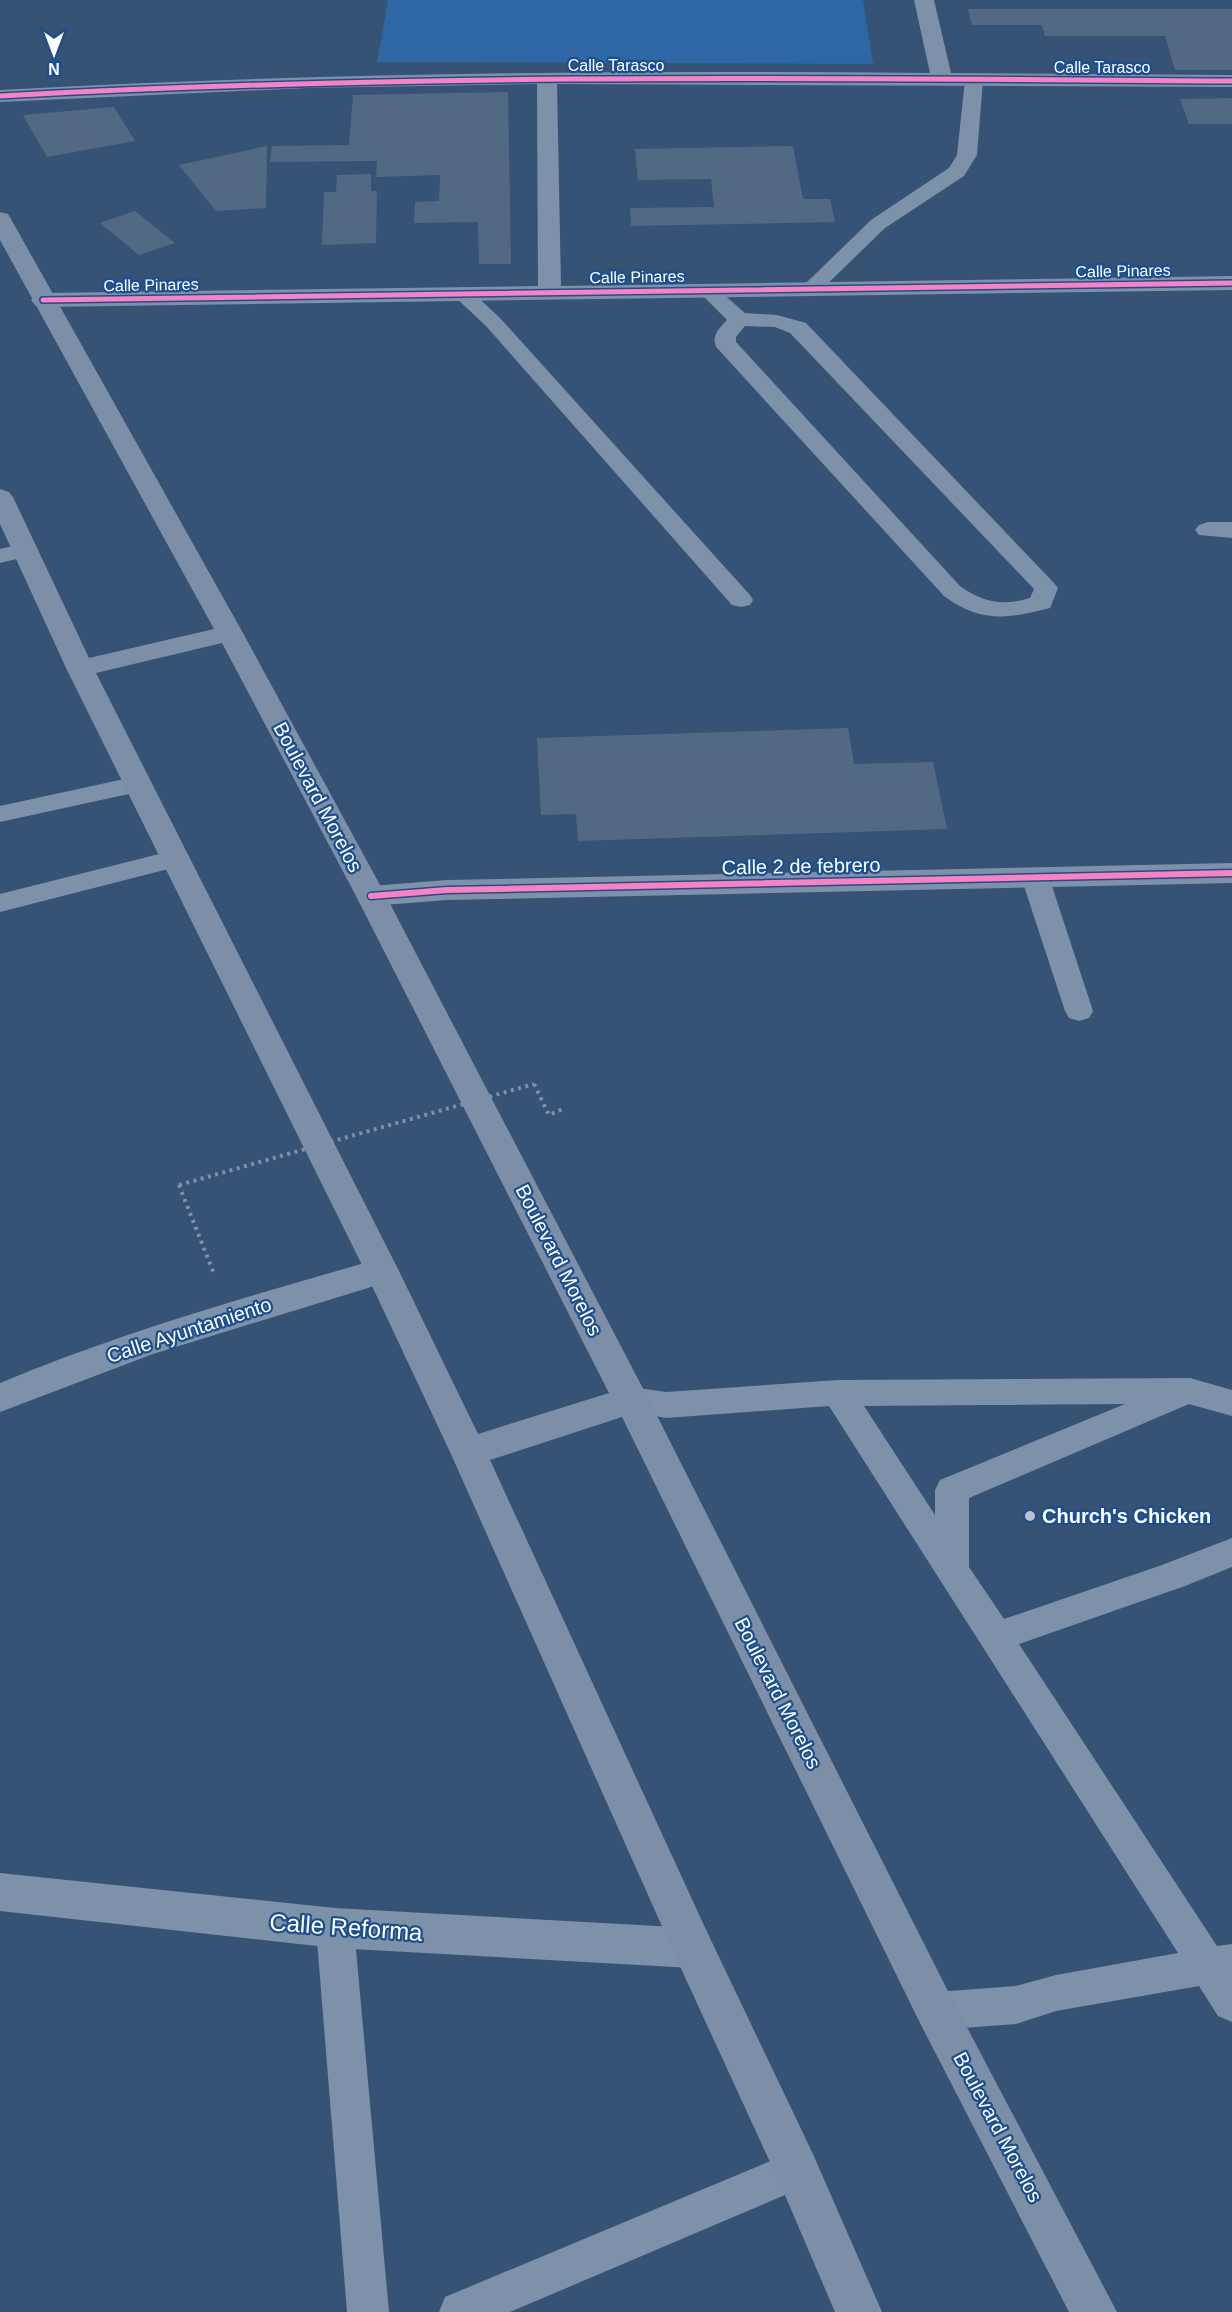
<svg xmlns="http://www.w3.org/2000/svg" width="1232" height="2312" font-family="Helvetica,sans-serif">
	<rect width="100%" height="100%" fill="#365274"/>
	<path fill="#2f66a5" d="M388 0H863L873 64 377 62Z"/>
	<path fill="#526984" d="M968 9H1232V70H1175L1165 36H1045L1042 25H972Z
		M508 92 511 264H479L478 222 414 223 415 202 439 201 440 175 376 177 377 161 270 162 272 146 349 145 353 95Z
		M1232 98V124H1189L1180 99Z
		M114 107 135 141 47 157 23 115Z
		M267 146 266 208 216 211 179 165Z
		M793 146 803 199H830L835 222 631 226 630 208 714 207 711 179 638 180 635 149Z
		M371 174V191H377L376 243 322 245 324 192H336L337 175Z
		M135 211 175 243 139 255 100 223Z
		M848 728 854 764 933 762 947 829 578 841 576 814 541 815 537 738Z"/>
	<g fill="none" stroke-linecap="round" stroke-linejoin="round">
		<path stroke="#7d92a8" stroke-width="4" stroke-dasharray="3 4.5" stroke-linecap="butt" d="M534 1084 549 1115 563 1109
			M179 1185 214 1274"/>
		<path fill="#7d92a8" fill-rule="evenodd" d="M974 74 981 76 983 80 977 155 964 176 885 228 819 292 812 294 805 292 802 288 805 284 871 220 949 168 957 155 965 80 967 76Z
			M707 284 714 286 745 313 777 315 806 323 1054 583 1058 588 1050 608C1008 619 980 623 944 596L717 348C710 336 720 328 727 320L697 290 700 286ZM745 326 775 327 790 333 1034 589 1030 598C1003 606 984 603 960 586L736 342V337Z
			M462 287 469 289 500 318 750 595 753 600 750 605 741 607 732 605 486 326 455 297 452 293 455 289Z
			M25 543 33 545 37 550 33 555 0 563V549Z
			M138 776 147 778 151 784 147 790 0 822V806Z
			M175 850 184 853 188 859 184 865 0 912V894Z
			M1035 868 1045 871 1049 877 1093 1011 1089 1018 1079 1021 1069 1018 1065 1011 1021 877 1025 871Z
			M1190 1378 1232 1390V1416L1189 1404 969 1498V1567L1004 1619 1162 1565 1232 1538V1567L1185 1586 1019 1644 1217 1946 1232 1944V2022L1218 2016 1199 1986 1056 2011 1016 2024 936 2030 922 2024 916 2011 922 1998 936 1992 1016 1986 1056 1975 1178 1953 829 1406 666 1418 619 1409 615 1400 619 1391 631 1387 666 1392 838 1380ZM1125 1404 940 1480 935 1490V1515L864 1406Z
			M335 1910 348 1915 354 1928 389 2312H347L316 1928 322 1915Z
			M797 2150 811 2156 817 2170 811 2184 510 2312H439L445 2297Z"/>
		<path fill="#7d92a8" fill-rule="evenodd" d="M914 0H934L951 73 1232 75V87L557 84 561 286 1232 276V290L43 307 35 305 31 300 35 295 43 293 538 286 537 84 308 88 0 102V90C310 73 620 70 930 73Z
			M1208 522H1232V538L1199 535 1195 530 1199 525Z
			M1232 863V883L447 900 371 906 360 903 356 896 360 889 371 886 447 880Z
			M382 1258 394 1262 399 1271 394 1280 153 1354 0 1412V1383C124 1331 253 1295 382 1258Z
			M0 1873 335 1908 693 1928 708 1934 714 1948 708 1962 693 1968 335 1948 0 1911Z"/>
		<path fill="#7d8ea7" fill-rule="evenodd" d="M0 212 8 214 11 219 243 633 386 896 649 1400 951 1997 1117 2312H1069L921 2025 622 1417 490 1460 708 1934 813 2154 882 2312H835L781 2186 678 1962 450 1452 365 1271 66 668 0 524V489L9 492 13 497 89 658 214 629 0 240ZM222 643 356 896 609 1393 478 1434 399 1271 96 673Z"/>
		<path stroke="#7d92a8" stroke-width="4" stroke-dasharray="3 4.5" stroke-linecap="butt" d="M179 1185 534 1084"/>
		<defs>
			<path id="cycleway-far1" d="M0 96C411 73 821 78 1232 81
				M43 300 1232 283"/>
			<path id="cycleway" d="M371 896 447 890 1232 873"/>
		</defs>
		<use href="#cycleway-far1" stroke="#1b4f8f" stroke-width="8"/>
		<use href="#cycleway" stroke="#1b4f8f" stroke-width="9"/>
		<use href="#cycleway-far1" stroke="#ff80c0" stroke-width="5"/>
		<use href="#cycleway" stroke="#ff80c0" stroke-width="6"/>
	</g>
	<circle fill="#b9c2ce" stroke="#1b4f8f" stroke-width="2" cx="1030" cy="1516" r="6"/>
	<g text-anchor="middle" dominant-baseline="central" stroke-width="4.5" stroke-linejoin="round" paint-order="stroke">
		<g font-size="16" fill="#fff" stroke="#1b4f8f">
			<text x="616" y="65">Calle Tarasco</text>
			<text x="1102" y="67">Calle Tarasco</text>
			<text transform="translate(1123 271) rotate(-1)">Calle Pinares</text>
			<text transform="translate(637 277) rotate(-1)">Calle Pinares</text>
			<text transform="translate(151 285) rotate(-1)">Calle Pinares</text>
		</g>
		<g font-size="20" fill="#fff" stroke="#1b4f8f">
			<text transform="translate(318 797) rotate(62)">Boulevard Morelos</text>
			<text transform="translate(801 866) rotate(-1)">Calle 2 de febrero</text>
			<text transform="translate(559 1260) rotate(63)">Boulevard Morelos</text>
			<text transform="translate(189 1330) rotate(-18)">Calle Ayuntamiento</text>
			<text transform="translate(778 1693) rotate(63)">Boulevard Morelos</text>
			<text transform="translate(998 2127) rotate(62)">Boulevard Morelos</text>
		</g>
		<g font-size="20" font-weight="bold" fill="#fff" stroke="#1b4f8f" text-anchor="start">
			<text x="1042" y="1516">Church's Chicken</text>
		</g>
		<g font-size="24" fill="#fff" stroke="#1b4f8f">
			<text transform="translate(346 1927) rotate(4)">Calle Reforma</text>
		</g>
	</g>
	<g transform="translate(54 54) rotate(180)" stroke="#1b4f8f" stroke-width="4.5" paint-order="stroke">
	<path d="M0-4.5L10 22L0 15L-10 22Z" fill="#ffffff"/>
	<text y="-9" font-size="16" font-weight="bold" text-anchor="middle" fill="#ffffff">N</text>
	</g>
</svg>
